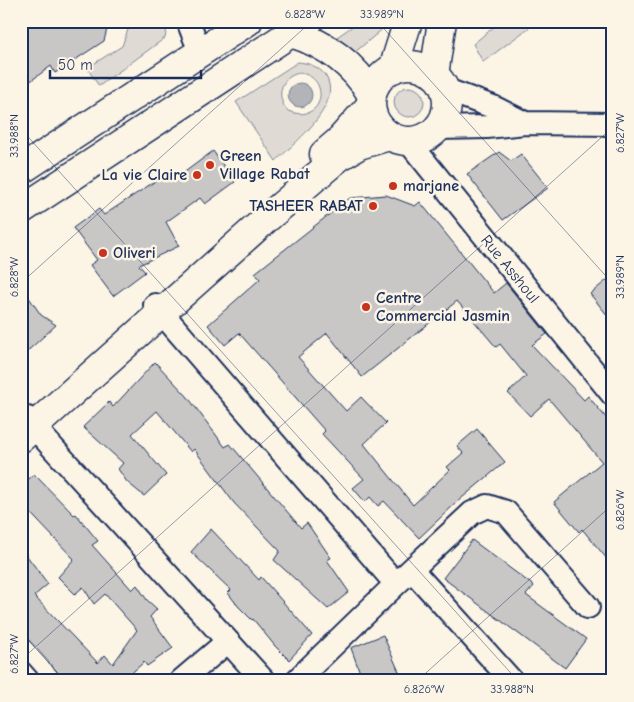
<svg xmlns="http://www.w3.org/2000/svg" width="634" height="702" font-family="'Comic Neue',sans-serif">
	<rect width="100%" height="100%" fill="#fcf5e5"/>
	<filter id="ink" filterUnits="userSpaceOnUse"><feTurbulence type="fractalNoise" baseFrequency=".02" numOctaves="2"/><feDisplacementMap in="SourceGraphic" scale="10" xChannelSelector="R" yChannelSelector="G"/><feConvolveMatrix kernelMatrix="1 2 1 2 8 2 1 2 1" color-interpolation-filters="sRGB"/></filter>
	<g filter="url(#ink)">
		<path fill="#dfdbd4" stroke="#7d8599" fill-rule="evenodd" d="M131 21H163L167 28 165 38 99 86 87 68 122 46Z
			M360 21H392L354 53 337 37Z
			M501 21H538L483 62 473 44Z
			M298 62C308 63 318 66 325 75 345 104 294 143 276 161L236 102ZM299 73C331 75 326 126 288 111 275 97 280 77 299 73Z
			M394 102a15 15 0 1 1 30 0a15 15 0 1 1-30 0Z"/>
		<path fill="#b2b4b8" stroke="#767f94" d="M288 95a12 12 0 1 1 24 0a12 12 0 1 1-24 0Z"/>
		<path fill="#c8c7c6" stroke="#1b2f5e" d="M26 21H109L104 41 55 73 51 66 21 88V29Z
			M213 151 235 182 205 204 200 198 166 222 179 246 139 265 145 272 113 296 90 265 97 260 73 228 99 209 104 215 169 172 174 180Z
			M499 152 511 161 521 154 548 188 503 220 467 174Z
			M386 195 415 206 420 202 494 293 506 283 547 334 532 345 584 400 588 396 613 426V566L582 529 579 532 554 502 602 462 549 399 530 416 508 393 526 376 500 344 496 347 457 301 362 377 327 333 298 357 346 411 361 397 386 423 364 444 413 505 450 470 447 467 463 453 457 446 477 429 505 462 457 502 419 538 384 501 378 506 370 497 365 502 353 488 364 479 322 434 325 431 239 333 225 345 208 325 260 279 255 273 350 198Z
			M613 275V322L590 294Z
			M21 286 41 315 56 325 21 357Z
			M155 362 187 396 225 447 230 444 301 528 307 523 331 558 327 560 349 592 328 609 274 560 280 551 234 503 194 449 191 452 157 411 132 434 166 475 144 496 127 482 118 469 123 463 83 427 109 402 113 407Z
			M34 474 74 515 76 514 98 541 92 545 132 590 137 585 147 600 157 609 150 617 173 648 147 666 144 662 126 678 128 681H65L21 631V548L48 584 34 596 98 663 105 655 113 664 137 630 105 594 94 604 83 587 75 594 58 577 74 559 21 503V487Z
			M211 529 259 580 261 577 312 635 289 660 275 646 253 619 252 620 238 606 228 593 231 590 191 552Z
			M472 540 534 586 526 595 586 639 565 668 443 578Z
			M383 635 403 681H363L351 648Z"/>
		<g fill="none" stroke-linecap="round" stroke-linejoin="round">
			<defs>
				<path id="street" d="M188 21 195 39 202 51
					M444 89 493 107 525 123
					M438 128 487 127 525 123 613 124
					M408 141 613 395
					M155 305 396 584
					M27 418 34 427 264 681
					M412 570 512 681
					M21 673 28 681
					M181 681 227 642
					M296 681 396 584 472 513 487 506 506 512 588 607"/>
				<path id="secondary" d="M371 103a38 38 0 1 1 76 0a38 38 0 1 1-76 0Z
					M393 69 408 21
					M434 75 442 21
					M324 154 338 142 371 105
					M21 438 266 219 339 157 359 145 389 136"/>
				<path id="primary" d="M291 33C326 44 353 63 372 95
					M21 170 248 21
					M21 210 309 21"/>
			</defs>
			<use href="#street" stroke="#1b2f5e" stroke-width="26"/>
			<use href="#secondary" stroke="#1b2f5e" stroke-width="31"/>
			<use href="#primary" stroke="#1b2f5e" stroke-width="31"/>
			<use href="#street" stroke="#fcf5e5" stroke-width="22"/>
			<use href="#secondary" stroke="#fcf5e5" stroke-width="28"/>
			<use href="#primary" stroke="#fcf5e5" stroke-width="28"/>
		</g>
	</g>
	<path fill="none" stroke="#1b2f5e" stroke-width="1" stroke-opacity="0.45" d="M377 21 613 284M21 129 518 681M21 283 312 21M21 632 65 681M21 660 613 127M417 681 613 504"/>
	<g fill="#c8321e" stroke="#fcf5e5" stroke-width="2">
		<circle cx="210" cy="165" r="5"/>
		<circle cx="197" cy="175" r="5"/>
		<circle cx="393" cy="186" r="5"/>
		<circle cx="373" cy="206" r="5"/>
		<circle cx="103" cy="253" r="5"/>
		<circle cx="366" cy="307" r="5"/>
	</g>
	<g text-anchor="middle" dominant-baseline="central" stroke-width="5" stroke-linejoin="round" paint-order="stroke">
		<g font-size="16" font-weight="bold" fill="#1b2f5e" stroke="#fcf5e5" text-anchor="start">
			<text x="220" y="156">Green<tspan x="220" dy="18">Village Rabat</tspan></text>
			<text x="187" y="175" text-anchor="end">La vie Claire</text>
			<text x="403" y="186">marjane</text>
			<text x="363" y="206" text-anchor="end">TASHEER RABAT</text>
			<text x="113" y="253">Oliveri</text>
			<text x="376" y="298">Centre<tspan x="376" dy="18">Commercial Jasmin</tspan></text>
		</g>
		<g font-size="16" fill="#1b2f5e" stroke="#fcf5e5">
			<text transform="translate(510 269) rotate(51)">Rue Asshoul</text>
		</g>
	</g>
	<rect width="634" height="702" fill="none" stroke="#fcf5e5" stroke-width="55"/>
	<path d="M50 70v8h151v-8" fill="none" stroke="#1b2f5e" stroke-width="2.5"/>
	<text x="58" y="70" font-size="15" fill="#1b2f5e" stroke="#fcf5e5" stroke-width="4" paint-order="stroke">50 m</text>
	<rect x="28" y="28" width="578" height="646" fill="none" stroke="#1b2f5e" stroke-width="2"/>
	<g font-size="12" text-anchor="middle" fill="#1b2f5e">
		<text x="305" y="18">6.828°W</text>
		<text x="382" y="18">33.989°N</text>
		<text transform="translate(620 133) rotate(-90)" y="4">6.827°W</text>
		<text transform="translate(14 136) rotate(-90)" y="4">33.988°N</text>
		<text transform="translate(620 277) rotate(-90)" y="4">33.989°N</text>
		<text transform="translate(14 277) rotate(-90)" y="4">6.828°W</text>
		<text transform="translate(620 510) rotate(-90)" y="4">6.826°W</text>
		<text transform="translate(14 654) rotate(-90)" y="4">6.827°W</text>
		<text x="424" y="693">6.826°W</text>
		<text x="512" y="693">33.988°N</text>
	</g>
</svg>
